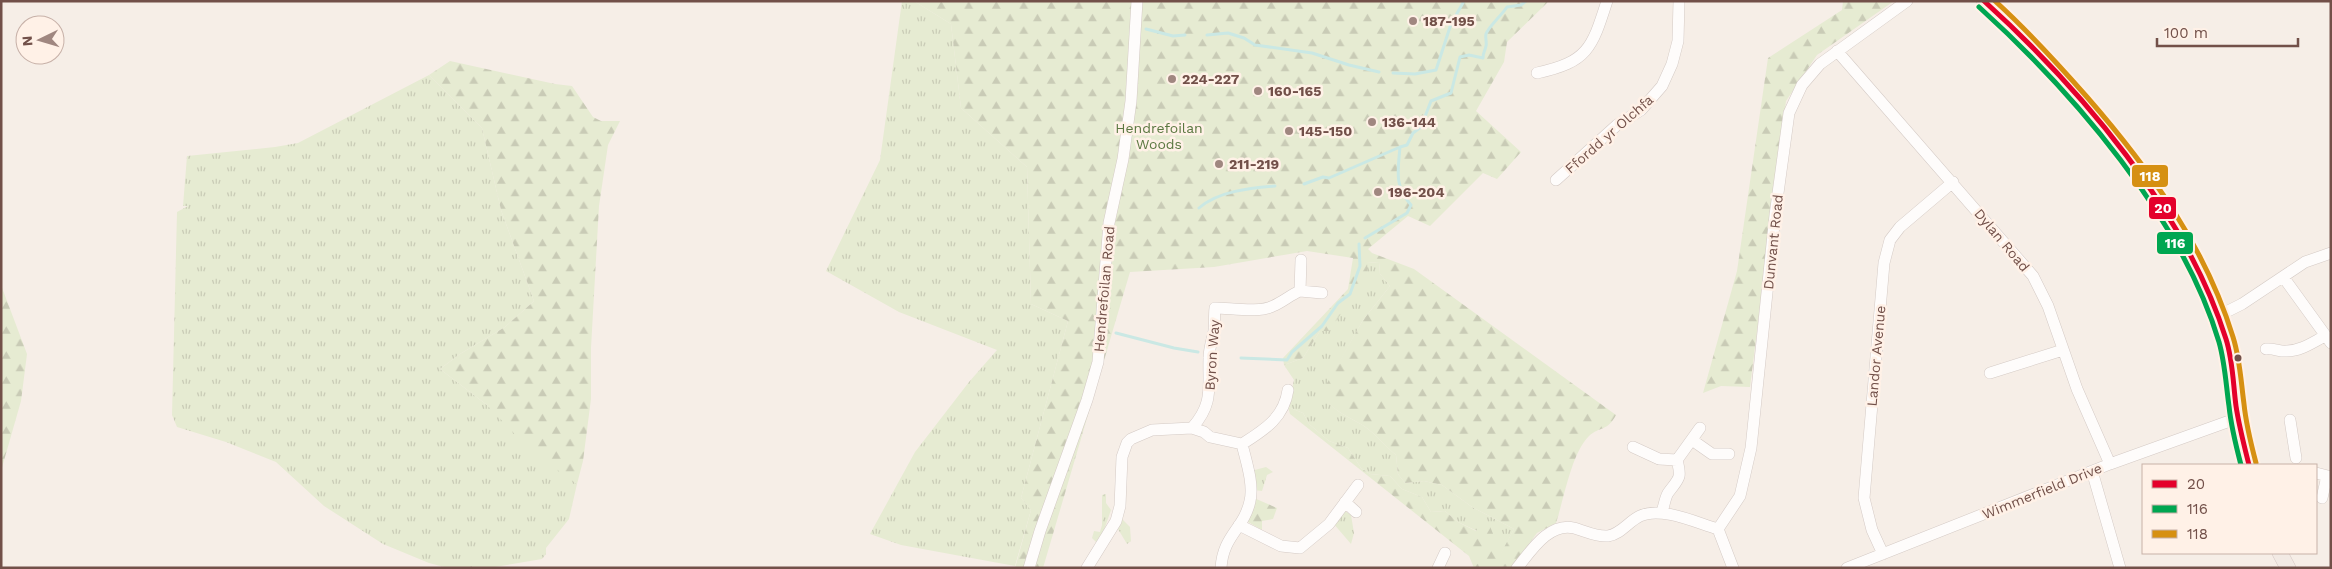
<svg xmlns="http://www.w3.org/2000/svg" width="2332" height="569" font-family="'Work Sans',sans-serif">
	<defs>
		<pattern id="grass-tufts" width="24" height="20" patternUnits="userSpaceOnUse" patternTransform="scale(1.25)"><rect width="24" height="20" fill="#e6ebd2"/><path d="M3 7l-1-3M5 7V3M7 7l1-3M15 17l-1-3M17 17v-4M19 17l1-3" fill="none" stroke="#c9cbb6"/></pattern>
		<pattern id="forest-firs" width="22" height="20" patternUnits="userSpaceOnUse" patternTransform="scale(1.25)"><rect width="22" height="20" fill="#e6ebd2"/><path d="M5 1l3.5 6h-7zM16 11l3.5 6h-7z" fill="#c9cbb6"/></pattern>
	</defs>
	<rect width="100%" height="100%" fill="#f6eee7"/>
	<path fill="url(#grass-tufts)" d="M902 1H914L951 24 961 108 1027 167 1031 304 1068 321 1021 498 1031 510 1015 566 901 545 870 534 915 452 969 382 997 350 899 312 826 271 880 160Z
		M429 75 482 128 501 210 534 301 505 327 460 354 440 369 487 405 577 484 569 519 546 548V554L542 559 489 568H448L429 563 383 544 324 506 276 462 226 442 177 427 172 415 177 212 188 206H183L187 156 275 147 298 143Z
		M1379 262 1380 274 1390 286 1363 320 1323 392C1327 409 1350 417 1364 426 1376 434 1385 446 1396 455L1398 474 1405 483 1424 481 1442 485 1472 507 1514 529 1501 554 1477 531 1458 522 1445 511 1431 512 1422 497 1402 489 1390 476 1370 474 1361 468 1348 448 1329 441 1309 424 1303 413 1288 407 1294 380 1284 365 1303 358 1320 331 1343 309 1365 278 1367 263Z
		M1266 467 1273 472 1267 475 1262 491 1254 490 1251 471Z
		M1106 494V503L1111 510 1104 530 1096 542 1092 538 1094 531 1100 532 1102 525V495Z
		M1345 511 1351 515 1354 533 1351 544 1333 523Z
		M1122 519 1130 527 1131 541 1127 544 1118 529Z"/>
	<path fill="url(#forest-firs)" d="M914 1H1549L1507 42 1504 62 1476 111 1521 152 1497 179 1483 173 1430 226 1408 216 1368 249 1372 253 1414 269 1616 415C1607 432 1600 426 1589 436 1571 454 1564 499 1556 523L1537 533 1511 568H1474L1469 556 1290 414 1288 407 1303 413 1309 424 1329 441 1348 448 1361 468 1370 474 1390 476 1402 489 1422 497 1431 512 1445 511 1458 522 1476 531 1481 523 1489 524 1501 553 1514 529 1472 507 1442 485 1424 481 1405 483 1398 474 1396 455C1385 446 1376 434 1364 426 1350 417 1327 409 1322 392L1363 320 1390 286 1380 274 1379 262 1367 263 1368 275 1329 331H1320L1303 358 1284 365 1283 358 1348 289 1353 258 1307 251 1214 267 1130 272 1043 568H1015L1031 510 1021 498 1068 321 1031 304 1027 167 961 108 951 24Z
		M1843 1H1894L1817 55 1786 101 1750 387 1721 386 1703 393 1737 271 1768 58 1842 10Z
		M450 61 555 84 572 86 593 117 601 121H620L608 145 599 206 591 348V399L583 461 577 484 531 451 487 405 440 369 460 354 505 327 534 301 501 210 482 128 429 75Z
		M1 285 27 354 21 401 1 471Z
		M1254 498 1277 508 1273 519 1262 521V530L1248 522Z"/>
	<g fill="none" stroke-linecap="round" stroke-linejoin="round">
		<path stroke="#cae8e4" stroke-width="3" d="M1146 29 1173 36 1185 35
			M1207 35 1228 33 1244 38 1255 45 1312 53 1349 65 1379 72
			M1393 73 1415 74 1436 70 1451 24 1464 1
			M1304 184 1323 177 1329 178 1400 147
			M1199 208C1218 191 1251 188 1275 186
			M1365 238 1407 213 1411 205C1394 186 1398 171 1400 147L1407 145 1413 133 1421 127 1431 101 1451 93 1460 57 1469 55 1483 58C1483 52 1485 51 1486 46 1487 42 1485 38 1486 34 1489 26 1501 16 1507 7L1521 5 1526 1
			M1116 333 1174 348 1198 352
			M1241 358 1287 360 1292 352 1322 326 1338 303 1350 294 1360 266 1359 244"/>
		<defs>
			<path id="minor" d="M1837 51 2033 276 2048 306 2077 389 2110 464
				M1537 73C1588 62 1592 48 1607 1
				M1556 180 1617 125 1641 110 1662 86 1672 64 1678 41 1679 1
				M1301 260 1300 291 1322 293
				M2284 278 2331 343
				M2218 316 2242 304 2305 262 2331 253
				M2266 349C2274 348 2280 352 2287 351 2301 351 2313 342 2325 336
				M1990 373 2063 350
				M2290 420 2296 458
				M1192 428C1214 403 1208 388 1209 358 1209 349 1212 340 1214 331 1215 324 1214 316 1215 308 1231 308 1260 313 1273 306 1283 302 1290 295 1300 291
				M1692 440 1712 454H1729
				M1633 447 1659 459 1677 460C1682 479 1679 478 1668 493 1665 498 1664 506 1662 512
				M1677 460 1700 428
				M2092 471 2120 568
				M2316 473 2331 477
				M2322 498 2327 476
				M1345 502 1356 512
				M1239 525 1281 546 1300 548 1329 524 1358 485
				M1718 529 1740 496 1751 448 1775 215 1789 113 1802 85 1820 64 1907 1
				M1883 554 1872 530 1864 498 1884 263 1890 240 1900 227 1953 182
				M1029 568 1040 531 1087 400 1098 362 1109 223 1123 159 1131 101 1137 1
				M1087 568 1116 521 1120 506 1122 457 1127 443 1131 439 1152 430 1192 428 1204 432 1210 437 1242 444C1264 430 1284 418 1288 390
				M1221 568C1223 535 1244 529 1250 501 1254 484 1246 461 1242 444
				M1438 568 1445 553
				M1517 568C1531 551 1549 522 1574 528 1585 531 1596 537 1608 536 1621 534 1629 521 1640 516 1661 506 1697 523 1718 529L1733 568
				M1847 568 2110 464 2238 418"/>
			<path id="major" d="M1984 1C2018 31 2047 63 2076 96 2140 168 2198 246 2226 339 2234 364 2233 391 2238 417 2241 433 2245 449 2249 465
				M2280 553 2288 568"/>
		</defs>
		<use href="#minor" stroke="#d4cac5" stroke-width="12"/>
		<use href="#major" stroke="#d5c8c4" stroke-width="16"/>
		<use href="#minor" stroke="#fefcfb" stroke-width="11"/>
		<use href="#major" stroke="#f2eae4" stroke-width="15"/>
		<defs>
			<path id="bus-1" d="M1984 1C2081 89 2186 212 2226 339 2233 361 2233 383 2236 406 2239 426 2244 445 2249 465"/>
			<path id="bus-2" d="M1979 7C2074 93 2182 218 2219 342 2225 363 2226 385 2229 406 2231 426 2236 446 2241 465"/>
			<path id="bus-3" d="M1995 1C2028 31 2058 64 2087 97 2149 168 2205 246 2233 337 2240 359 2241 382 2244 404 2246 424 2251 444 2256 463"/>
		</defs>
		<use href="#bus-1" stroke="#fff1e7" stroke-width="9"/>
		<use href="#bus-2" stroke="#fff1e7" stroke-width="9"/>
		<use href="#bus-3" stroke="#fff1e7" stroke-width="9"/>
		<use href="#bus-1" stroke="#e4002b" stroke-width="5"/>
		<use href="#bus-2" stroke="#00a651" stroke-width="5"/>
		<use href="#bus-3" stroke="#d69012" stroke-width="5"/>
	</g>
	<g fill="#a08780" stroke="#fff1e7" stroke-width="2">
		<circle cx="1413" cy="21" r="5"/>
		<circle cx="1172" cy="79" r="5"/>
		<circle cx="1258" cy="91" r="5"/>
		<circle cx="1372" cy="122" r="5"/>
		<circle cx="1289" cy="131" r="5"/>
		<circle cx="1219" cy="164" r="5"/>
		<circle cx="1378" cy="192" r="5"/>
	</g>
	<circle fill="#725049" stroke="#fff1e7" stroke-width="2" cx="2238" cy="358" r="4.5"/>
	<g text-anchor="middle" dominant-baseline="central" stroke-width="5" stroke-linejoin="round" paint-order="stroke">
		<g font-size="14" font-weight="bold" fill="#725049" stroke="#fff1e7" text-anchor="start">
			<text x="1423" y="21">187-195</text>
			<text x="1182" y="79">224-227</text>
			<text x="1268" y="91">160-165</text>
			<text x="1382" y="122">136-144</text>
			<text x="1299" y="131">145-150</text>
			<text x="1229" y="164">211-219</text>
			<text x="1388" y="192">196-204</text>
		</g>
		<g font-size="14" fill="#5b7841" stroke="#fff1e7">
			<text x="1159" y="128">Hendrefoilan<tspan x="1159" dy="16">Woods</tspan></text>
		</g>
		<g font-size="14" fill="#725049" stroke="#fff1e7">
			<text transform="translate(1609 134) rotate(-41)">Ffordd yr Olchfa</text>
			<text transform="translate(2002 240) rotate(50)">Dylan Road</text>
			<text transform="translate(1773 242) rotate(-84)">Dunvant Road</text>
			<text transform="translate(1104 289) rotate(-85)">Hendrefoilan Road</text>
			<text transform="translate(1212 355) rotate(-86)">Byron Way</text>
			<text transform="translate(1876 356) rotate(-85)">Landor Avenue</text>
			<text transform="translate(2042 491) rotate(-22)">Wimmerfield Drive</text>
		</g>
	</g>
	<g stroke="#fff1e7" stroke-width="2">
		<rect x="2131" y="164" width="38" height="24" rx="5" fill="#d69012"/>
		<rect x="2148" y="196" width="29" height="24" rx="5" fill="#e4002b"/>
		<rect x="2156" y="231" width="38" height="24" rx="5" fill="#00a651"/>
	</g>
	<g font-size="14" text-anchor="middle" font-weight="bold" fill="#fff">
		<text x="2150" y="181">118</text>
		<text x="2163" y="213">20</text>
		<text x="2175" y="248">116</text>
	</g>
	<rect width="2332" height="569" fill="none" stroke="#725049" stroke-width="5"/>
	<rect x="2142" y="464" width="175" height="90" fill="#fff1e7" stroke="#c7b1a8"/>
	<rect x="2152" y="480" width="25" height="8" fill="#e4002b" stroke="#c7b1a8"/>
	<text x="2187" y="489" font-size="15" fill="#725049">20</text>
	<rect x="2152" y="505" width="25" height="8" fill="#00a651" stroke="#c7b1a8"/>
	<text x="2187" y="514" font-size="15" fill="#725049">116</text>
	<rect x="2152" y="530" width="25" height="8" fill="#d69012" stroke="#c7b1a8"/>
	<text x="2187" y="539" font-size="15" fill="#725049">118</text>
	<g transform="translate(40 40) rotate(265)"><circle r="24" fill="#fff1e7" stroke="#c7b1a8"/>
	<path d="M0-4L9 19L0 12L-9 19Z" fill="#a08780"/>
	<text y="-8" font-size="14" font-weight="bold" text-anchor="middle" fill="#725049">N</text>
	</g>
	<path d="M2157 38v8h141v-8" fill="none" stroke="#725049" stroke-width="2.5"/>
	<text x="2164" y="38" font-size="15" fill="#725049" stroke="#fff1e7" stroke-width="4" paint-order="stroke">100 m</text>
</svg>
